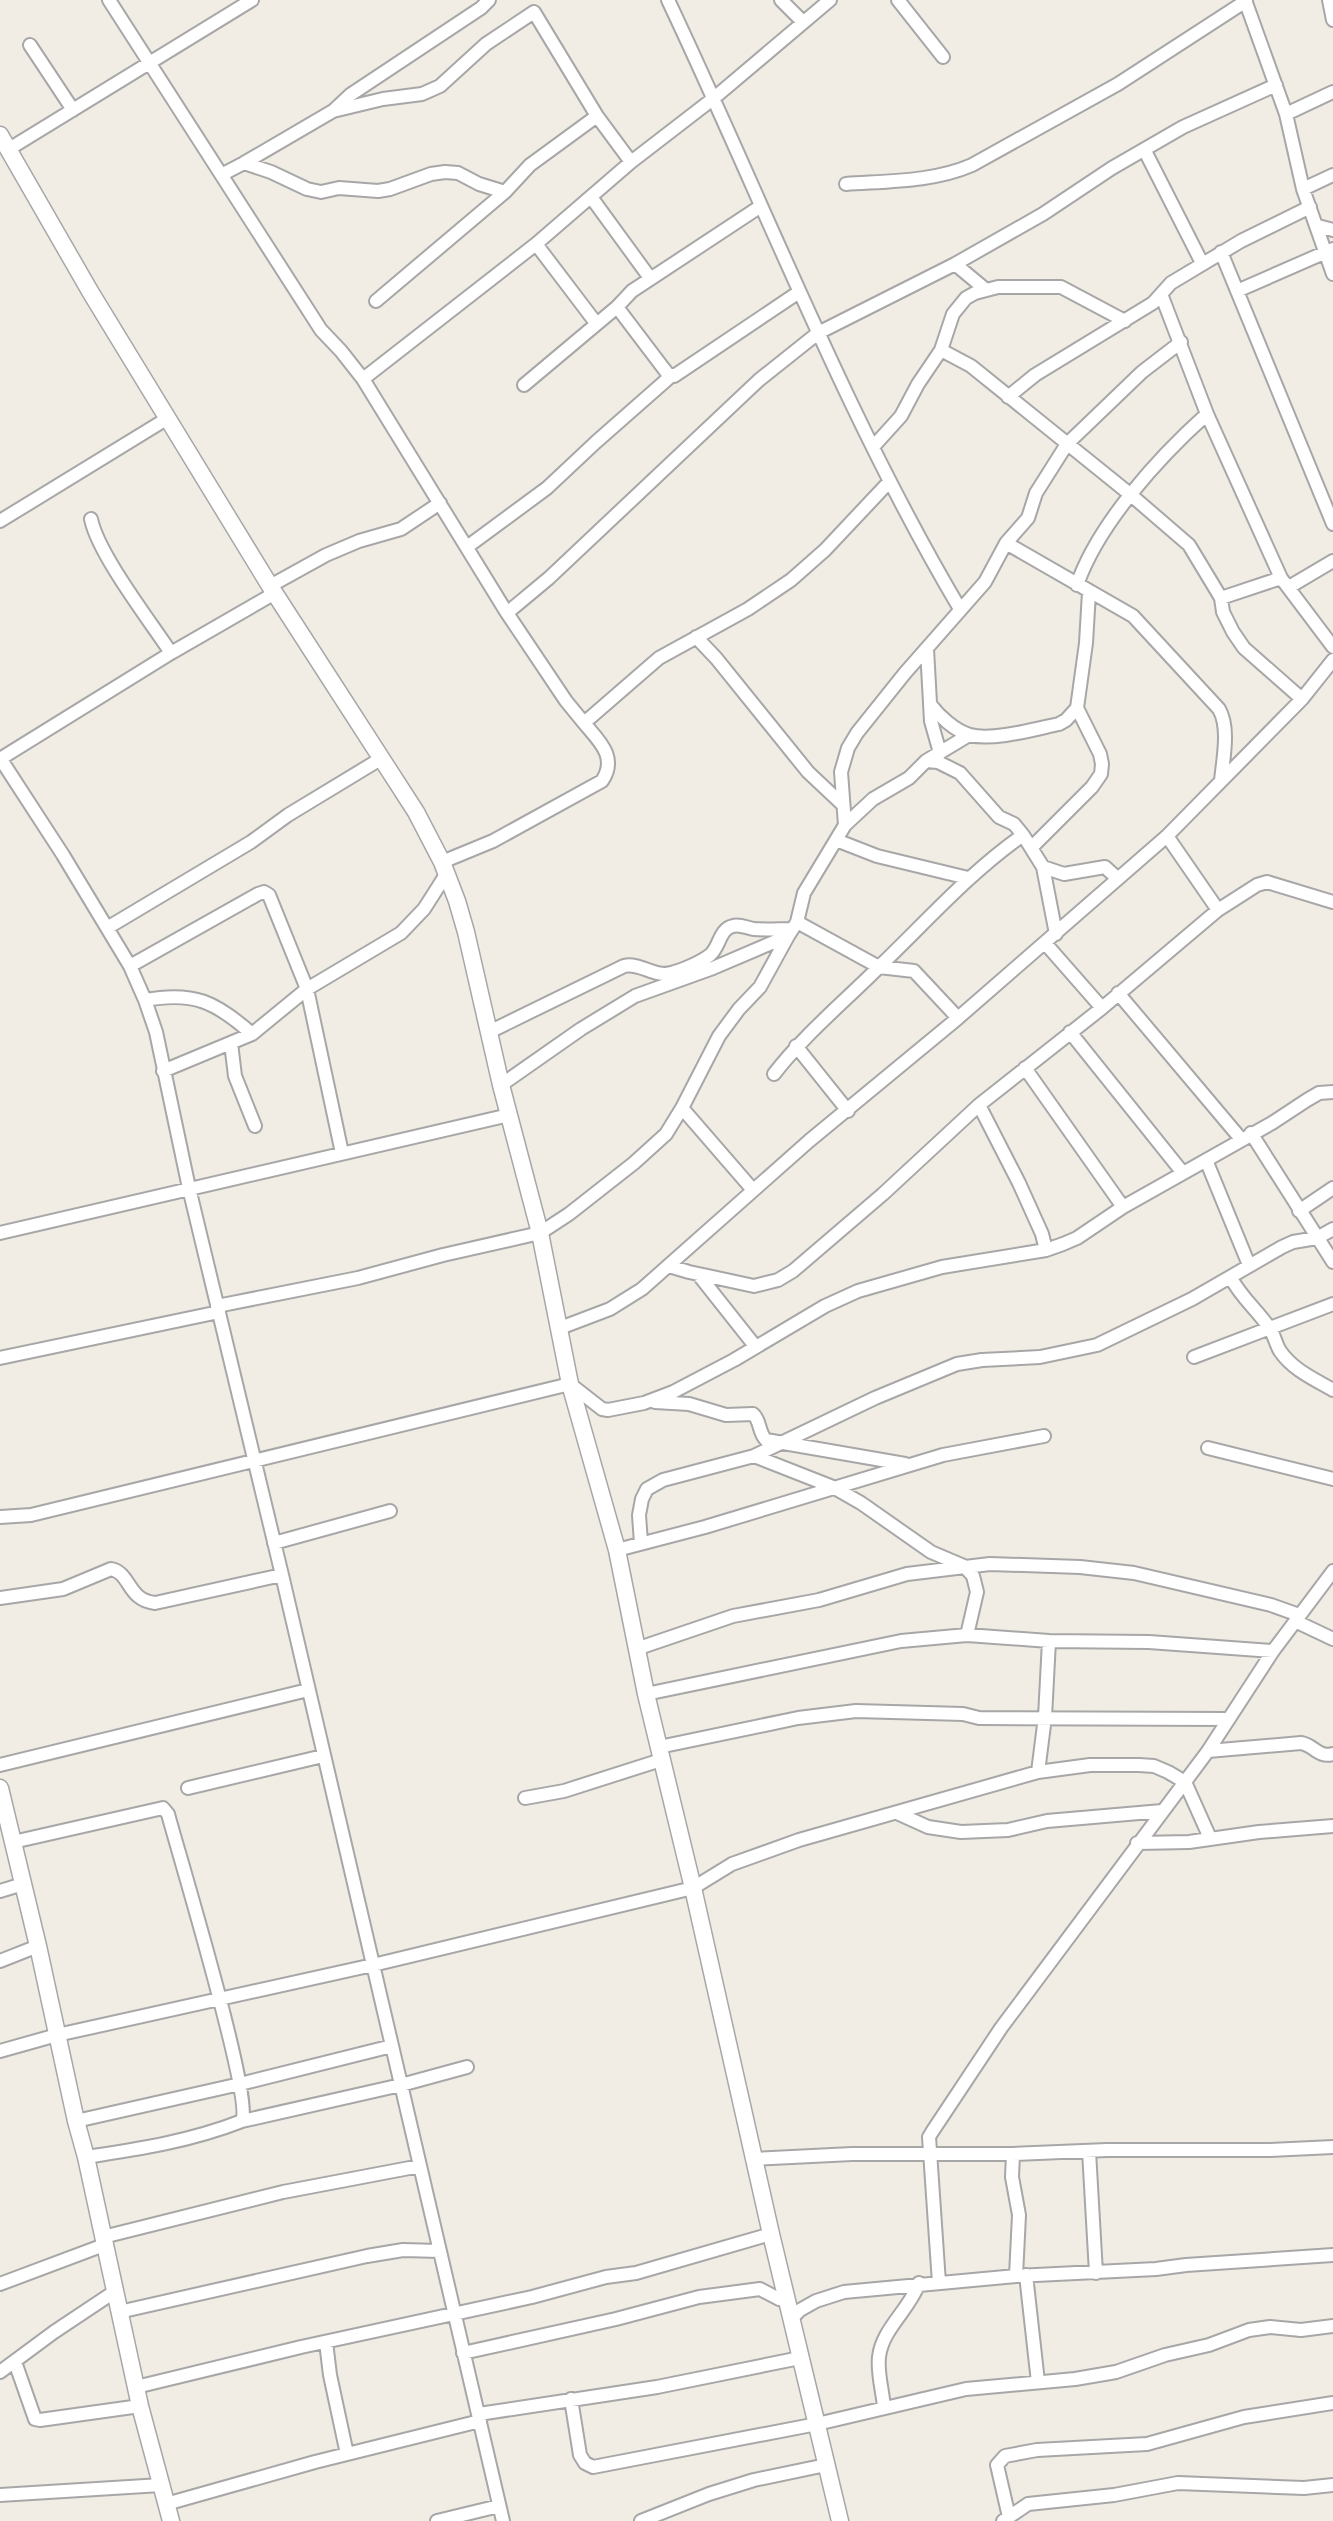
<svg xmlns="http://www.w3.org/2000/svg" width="1333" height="2521" font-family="'Asap Condensed',sans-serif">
	<rect width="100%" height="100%" fill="#f1ede5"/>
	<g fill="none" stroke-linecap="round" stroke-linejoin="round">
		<defs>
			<path id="minor" d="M109 0 321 330 341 351 363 379 507 613 566 701 584 723 659 658 748 609 791 580 825 550 889 482
				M668 0C764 203 845 415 960 609
				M781 0 803 22
				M898 0 943 57
				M1245 0 1286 114 1303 189 1333 274
				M1329 0 1333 20
				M30 45 73 110
				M333 111 350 95 481 8 489 0
				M1286 114 1333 92
				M9 149 252 0
				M1145 151 1202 263
				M244 163 333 111 383 99 422 94 440 86 486 44 534 12 597 116 631 162
				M223 174 244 163 271 172 307 189 321 192 339 188 378 191 390 189 431 174 445 172 458 173 479 184 505 192 530 165 597 116
				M846 184C888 181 933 182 972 165L1118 84 1246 1
				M1303 189 1333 175
				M591 197 650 278
				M1318 226 1333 230
				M536 244 596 323
				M1221 252 1333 524
				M955 264 985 289
				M1237 291 1333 249
				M1161 294 1207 414 1281 578 1333 647
				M376 301 505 192
				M617 307 664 369 668 374 674 376 799 292
				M941 350 971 366 1131 495 1189 545 1221 598 1223 612 1233 632 1244 648 1302 699
				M363 379 536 244 631 162 714 98 830 0
				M524 385 617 307 632 291 761 206
				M1008 397 1035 375 1153 303 1171 283 1241 241 1310 207
				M873 447 901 416 918 384 941 350 953 314 966 298 975 293 998 287H1061L1125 321
				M91 519C98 554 150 621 171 653
				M0 521 168 418
				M1006 543 1133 616 1219 709C1230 728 1223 759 1221 781
				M467 547 547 488 596 442 671 376
				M1077 585C1098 524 1159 457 1207 414
				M270 586 326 555 359 541 401 529 440 503
				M1289 587 1333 561
				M1221 598 1281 578
				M507 613 549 578 759 380 818 333 955 264 1043 214 1112 168 1183 127 1276 85
				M696 637 716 658 808 772 842 804
				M927 649 931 721 940 753
				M930 704C939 716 955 731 970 735 993 741 1035 729 1059 724L1066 720 1077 708
				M0 758 63 855 130 966 145 1000 156 1032 189 1188 282 1575 503 2521
				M0 759 171 653 275 593
				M926 761 938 762 960 773 999 817 1014 824 1023 835 1043 867 1056 934
				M845 825 841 772 848 748 857 733 905 673 985 582 1006 543 1028 518 1036 493 1067 444 1142 372 1181 342
				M1167 836 1218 910
				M836 840 877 856 968 878
				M1031 848 1092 787 1101 774 1102 764 1100 754 1077 708 1086 643 1089 592
				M442 862 493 841 602 781C618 757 599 741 584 723
				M1043 867 1064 874 1105 867 1117 878
				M797 922 879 967 914 971 958 1018
				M107 928 251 842 288 815 382 758
				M1045 943 1102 1008
				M130 966 258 894 264 892 269 895 307 989 342 1153
				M1118 993 1241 1139
				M145 1000C194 991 216 1002 252 1034
				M489 1032 624 966C640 962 655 978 671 973 683 970 701 962 710 955 720 947 719 929 733 926 740 924 747 928 754 929 766 930 779 929 792 929
				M1070 1032 1183 1173
				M231 1043 235 1076 255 1126
				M796 1046 848 1111
				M1025 1068 1123 1207
				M163 1071 252 1034 307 989 401 933 424 909 447 873
				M774 1074C805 1034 844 1002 880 966 927 921 969 873 1023 835
				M501 1085 581 1029 635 996 713 968 788 936 797 922 804 893 845 825 873 799 909 778 926 761 969 735
				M979 1105 1019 1183 1042 1234 1046 1250
				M682 1108 753 1190
				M1251 1133 1333 1262
				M1206 1160 1249 1265
				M1299 1211 1333 1188
				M0 1233 509 1115
				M669 1266 689 1272 754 1286 778 1280 793 1271 883 1194 979 1105 1102 1008 1218 910 1257 885 1267 882 1333 902
				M698 1274 755 1346
				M1231 1278C1241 1297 1256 1309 1268 1326 1274 1333 1275 1343 1280 1351 1293 1370 1314 1379 1333 1390
				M217 1306 358 1278 443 1255 540 1233 569 1214 634 1163 666 1134 682 1108 719 1036 739 1009 760 987 788 936
				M560 1328 610 1309 642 1289 809 1141 958 1018 1167 836 1302 699 1333 660
				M1194 1357 1333 1304
				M0 1358 219 1312
				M655 1402 689 1404 726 1415 753 1414C761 1421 758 1432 766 1440L905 1464
				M1208 1448 1333 1479
				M754 1456 875 1398 957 1364 982 1360 1040 1357 1097 1345 1192 1299 1282 1247 1293 1242 1317 1238 1333 1229
				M0 1517 31 1515 570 1384 602 1409 608 1410 644 1403 673 1392 734 1360 825 1306 858 1291 942 1267 1046 1250 1063 1244 1077 1238 1123 1207 1272 1123 1307 1100 1319 1093 1333 1092
				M274 1543 390 1511
				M641 1543 639 1515 642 1499 647 1489 663 1480 754 1456 833 1487 861 1503 931 1552 964 1566 973 1576 977 1592 967 1635
				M617 1550 705 1527 943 1455 1044 1436
				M0 1598 63 1589 111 1569C131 1573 127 1600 155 1603L282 1575
				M1295 1621 1333 1639
				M636 1649 733 1616 819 1600 907 1574 990 1564 1080 1567 1134 1573 1271 1605 1299 1615
				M646 1694 901 1641 967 1635 1049 1641 1149 1642 1273 1651
				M659 1747 798 1718 856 1711 963 1714 979 1718 1229 1719
				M1208 1751 1301 1743C1314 1745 1318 1758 1333 1754
				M0 1765 308 1690
				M1038 1772 1045 1717 1049 1641
				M188 1788 323 1756
				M525 1798 564 1791 661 1760
				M897 1813 928 1827 961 1832 1008 1830 1047 1821 1162 1811
				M13 1842 163 1808 168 1814C179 1855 253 2098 242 2121 191 2141 140 2149 86 2157
				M1137 1843 1189 1842 1259 1832 1333 1826
				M0 1891 23 1884
				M0 1961 38 1946
				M0 2051 57 2035 373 1965 693 1888 732 1864 799 1840 1038 1772 1090 1765H1139L1154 1766 1168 1772 1185 1782 1210 1838
				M76 2121 240 2084 392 2046
				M242 2121 401 2085 467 2067
				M1089 2151 1096 2273
				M1013 2154 1012 2177 1019 2215 1016 2276
				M754 2159 852 2154H1013L1107 2150H1270L1333 2147
				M103 2237 283 2192 420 2166
				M1026 2275 1038 2382
				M939 2283 929 2137 932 2132 1001 2028 1208 1751 1273 1651 1333 1571
				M0 2284 104 2245
				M119 2312 367 2256 403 2250 440 2251
				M791 2319 800 2310 816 2301 844 2292 1016 2276 1156 2269 1186 2265 1333 2255
				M326 2342 330 2375 347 2454
				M463 2353 616 2319 699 2297 760 2289 779 2299 787 2300
				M15 2362 35 2419 40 2420 140 2406
				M0 2372 54 2332 114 2292
				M136 2387 301 2347 532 2297 606 2277 636 2273 771 2234
				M571 2399 580 2455 585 2463 593 2467 817 2424 966 2389 1075 2379 1116 2372 1165 2355 1209 2345 1249 2330 1270 2327 1301 2330 1333 2326
				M884 2408C883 2392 877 2373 879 2357 882 2329 910 2309 919 2283
				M479 2414 657 2387 800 2358
				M0 2495 161 2485
				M166 2504 315 2462 480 2421
				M1009 2517 997 2465 1005 2456 1037 2450 1147 2444 1244 2417 1333 2403
				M437 2521 499 2506
				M641 2521 709 2494 754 2480 826 2465
				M1003 2521 1028 2504 1114 2495 1178 2483 1304 2488 1333 2485"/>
			<path id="tertiary" d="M0 135 91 293 270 586 416 812 442 862 457 901 466 932 501 1085 540 1233 570 1384 617 1550 646 1694 693 1888 771 2234 840 2521
				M0 1788 38 1946 76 2121 86 2157 140 2406 171 2521"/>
		</defs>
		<use href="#minor" stroke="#a7a7a7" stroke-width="16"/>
		<use href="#tertiary" stroke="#a7a7a7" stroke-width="19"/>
		<use href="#minor" stroke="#fff" stroke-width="12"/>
		<use href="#tertiary" stroke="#fff" stroke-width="16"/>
	</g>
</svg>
